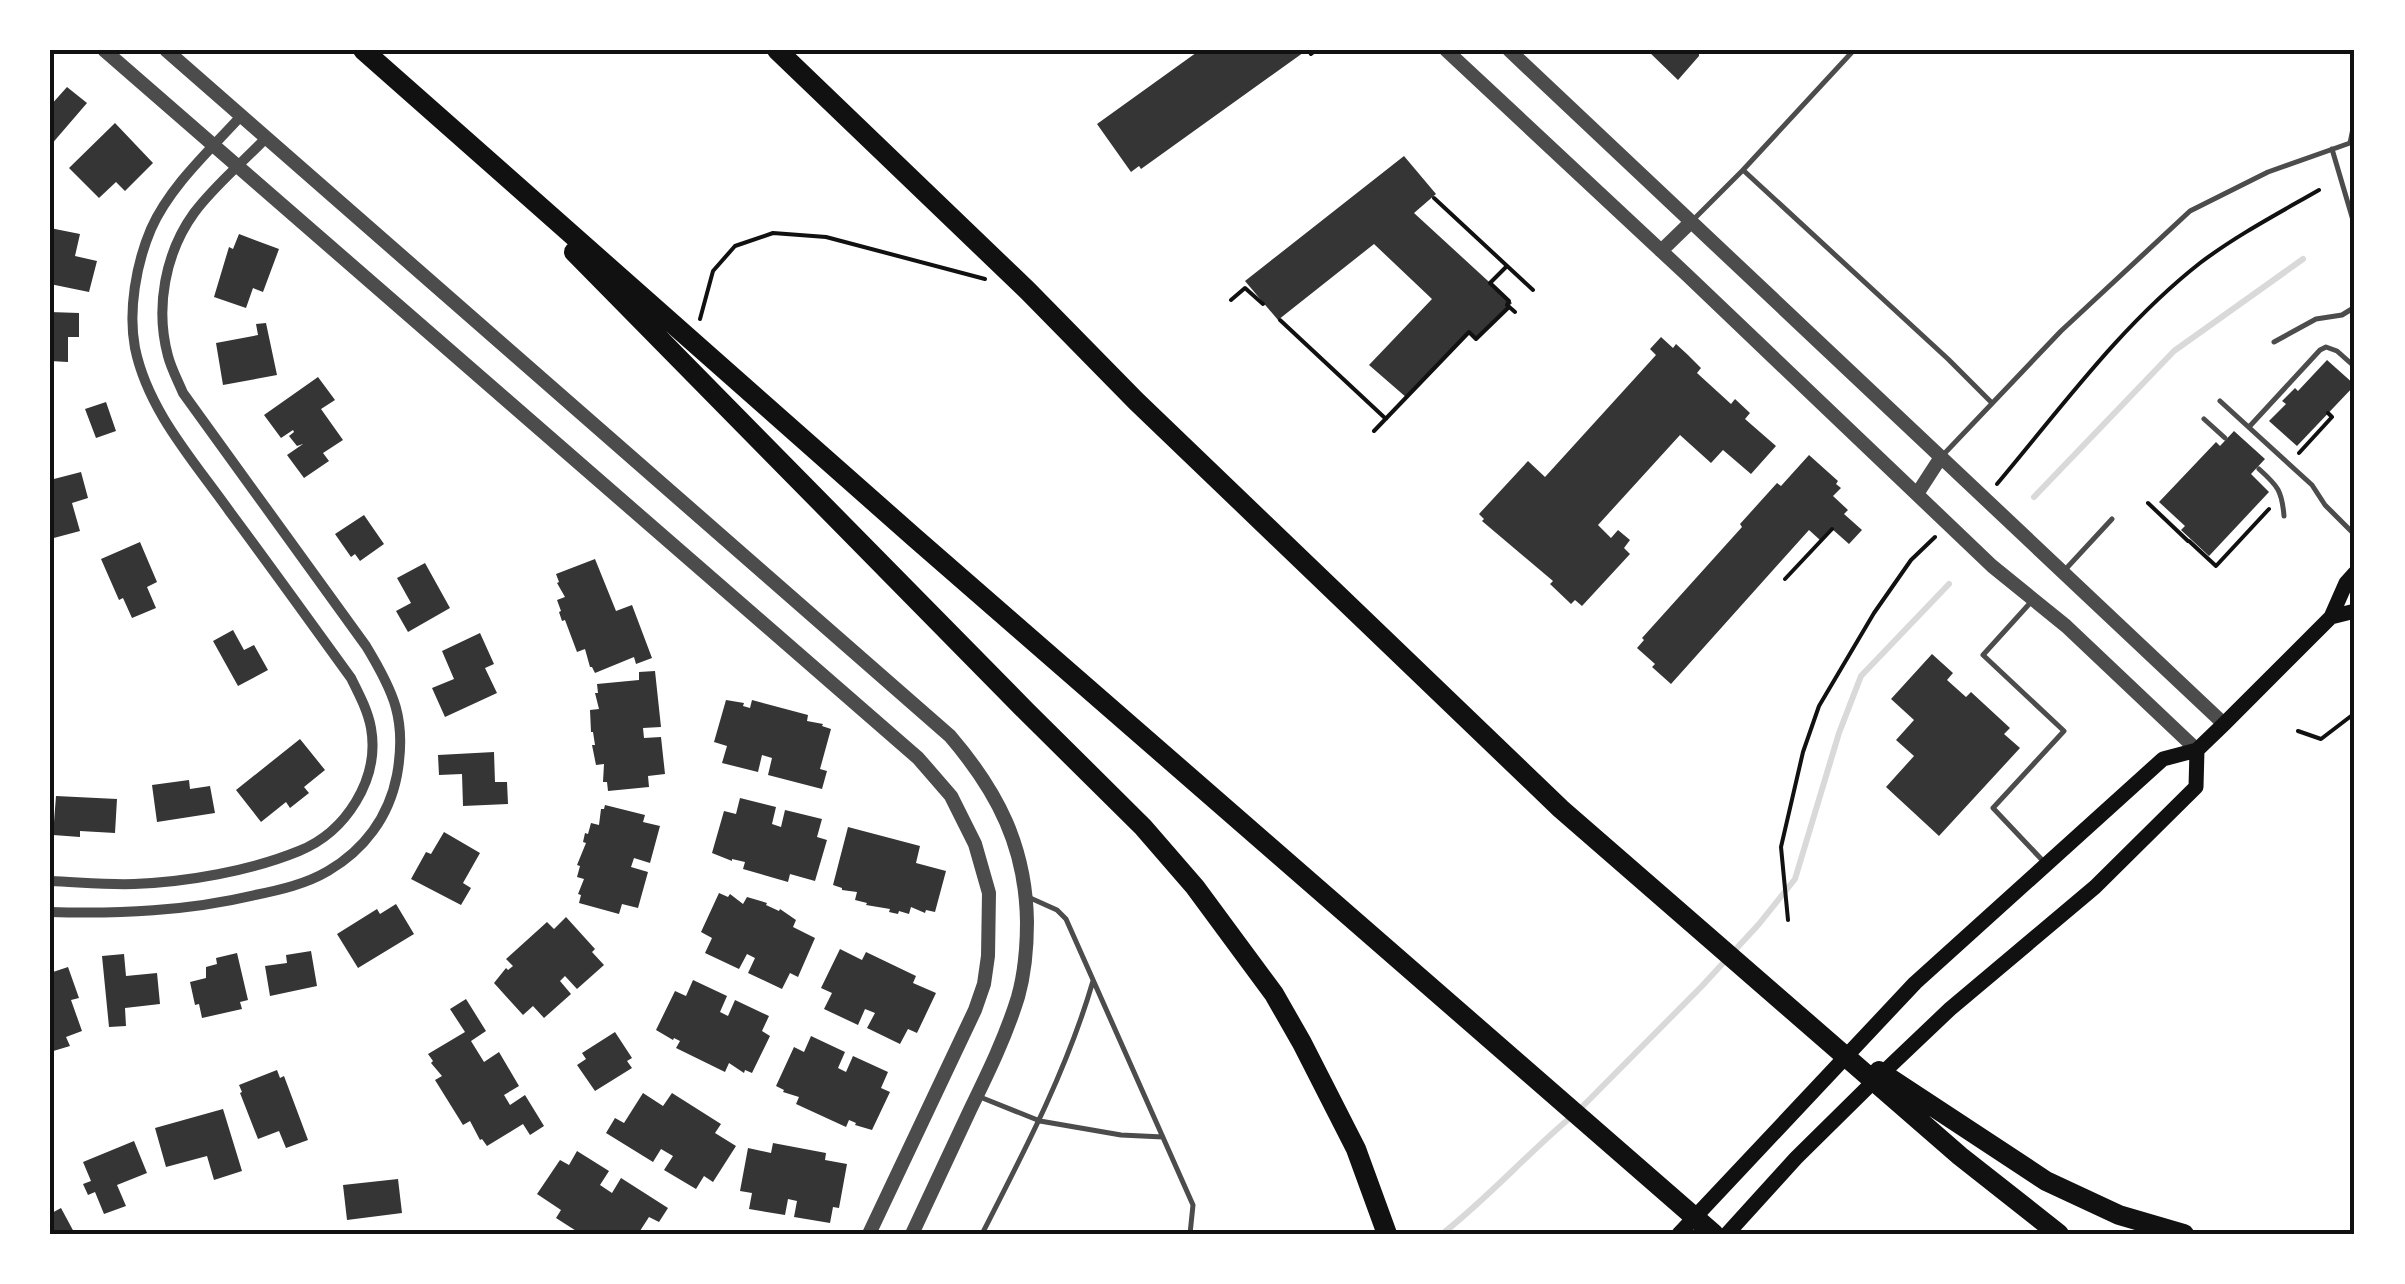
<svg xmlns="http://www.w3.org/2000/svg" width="2405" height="1284" font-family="'DejaVu Sans',sans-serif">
	<rect width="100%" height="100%" fill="#fff"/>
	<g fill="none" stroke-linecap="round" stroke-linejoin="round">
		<path stroke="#d9d9d9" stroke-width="6" d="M2034 497 2174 351 2303 259
			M1580 1109 1702 986 1759 924 1795 879 1839 733 1861 676 1949 584
			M1442 1234C1488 1198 1526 1155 1571 1117"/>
	</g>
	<path fill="#353535" d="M1200 50H1307L1141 169 1139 166 1131 172 1097 124Z
		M1647 50H1699V56L1678 80Z
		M67 87 87 103 50 146V106Z
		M115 123 153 163 125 191 116 182 99 198 69 168Z
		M1404 156 1436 194 1414 213 1512 303 1477 338 1469 331 1407 398 1369 365 1432 299 1374 244 1278 320 1245 281Z
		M50 228 80 234 75 256 97 261 89 292 50 284Z
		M239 234 279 249 263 292 253 288 246 308 214 297 229 247 233 249Z
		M50 312 79 313V337H68V362L50 361Z
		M266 323 277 375 223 385 216 343 258 335 256 324Z
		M1661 337 1673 348 1676 344 1688 355 1701 368 1697 373 1731 404 1735 399 1750 413 1745 419 1776 446 1751 474 1723 450 1711 463 1680 435 1598 525 1611 538 1618 530 1630 540 1624 548 1630 554 1582 606 1575 600 1571 604 1550 584 1553 581 1482 521 1484 519 1479 514 1528 461 1545 477 1656 355 1650 349Z
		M2327 360 2355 385 2297 446 2269 421 2286 404 2282 401 2295 388 2298 391Z
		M318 377 335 400 321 409 343 440 323 453 329 461 304 478 287 455 303 444 297 446 289 436 294 432 293 430 281 438 264 415Z
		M106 402 116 431 96 438 85 409Z
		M2234 431 2265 459 2251 474 2269 492 2209 556 2181 530 2185 526 2159 502 2216 442 2220 446Z
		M1809 455 1838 481 1836 484 1841 488 1833 496 1848 510 1844 514 1862 530 1849 544 1831 528 1820 540 1809 530 1671 684 1652 667 1655 664 1637 648 1644 640 1642 638 1742 527 1740 524 1777 483 1781 486Z
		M81 472 88 498 72 503 80 531 50 539V480Z
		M364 515 384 544 360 561 355 554 351 557 335 534Z
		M140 542 157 582 147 587 156 608 132 618 123 598 119 600 101 559Z
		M595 559 616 611 632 605 652 658 636 664 634 657 595 673 592 667H590L585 649 577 652 565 620 562 621 559 612 561 611 557 600 565 597 557 583 559 582 556 574Z
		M425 563 450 608 408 632 396 611 411 603 397 578Z
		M233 630 244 650 254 645 268 670 238 686 213 641Z
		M480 633 494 664 485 668 497 693 445 717 432 688 454 679 442 651Z
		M1932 654 1953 673 1947 680 1966 697 1971 692 2010 728 2004 734 2020 748 1939 836 1886 787 1914 756 1896 740 1914 720 1891 699Z
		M655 671 661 727 643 728 644 738 661 737 665 774 648 776 649 787 608 791 607 782H603L604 764 596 765 592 745H595L593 732H591L590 710 599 709 595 693H598L597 684 639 680V672Z
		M726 700 744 703 743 706 750 708 752 700 808 715 807 721 823 724 822 726 831 729 820 769 827 771 822 789 768 775 772 758 762 755 758 772 722 763 727 746 714 742Z
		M300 739 325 770 304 787 309 793 290 808 286 802 261 822 236 790Z
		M494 752 495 782H507L508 804 463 806 462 774 439 775 438 755Z
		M189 780 190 789 210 786 215 813 157 822 152 785Z
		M56 796 117 799 115 833 80 831V837L53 835Z
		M740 798 776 807 772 824 781 827 785 810 822 819 817 837 827 840 815 881 790 874 788 882 743 869 745 862 732 859V861L712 853 724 811 736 814Z
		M605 805 645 815 643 822 660 826 650 863 634 858 631 867 648 872 638 908 622 904 619 914 579 903 581 895 578 894 584 879 577 877 580 866 577 865 586 843 583 842 585 833 588 834 591 823 599 825 601 809H604Z
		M848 827 920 846 916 863 946 871 935 912 926 910 925 913 911 907 909 914 899 911 898 914 889 912 890 909 866 905 867 903 855 900 857 892 842 890V888L833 885Z
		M444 832 480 853 463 883 471 888 461 905 411 879 426 852 431 854Z
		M719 893 728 897 730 894 743 904 747 897 767 903 766 905 779 911 780 909 796 920 793 927 815 938 798 977 790 973 782 989 748 973 755 958 747 954 739 969 705 953 712 938 701 932Z
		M396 904 414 934 358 968 337 934 377 909 380 914Z
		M566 917 595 949 592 952 604 965 577 989 565 976 560 981 571 994 544 1018 533 1006 523 1015 494 983 506 968 508 970 513 966 506 959 547 922 554 929Z
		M840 949 862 960 866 952 916 976 913 983 936 993 917 1033 908 1029 900 1044 867 1028 875 1013 865 1009 858 1025 824 1009 832 993 821 988Z
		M311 951 317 986 270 996 265 966 287 963 286 955Z
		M237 953 248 1000 240 1002 242 1009 202 1018 199 1004 195 1005 190 982 206 978V967L217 964 216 958Z
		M124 954 126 976 157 973 160 1004 125 1008 126 1026 109 1027 102 956Z
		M68 967 79 998 71 1000 82 1031 66 1037 70 1046 50 1052V973Z
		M693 980 727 996 720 1012 728 1016 735 1000 769 1016 762 1031 770 1036 752 1073 745 1070 744 1073 729 1063 725 1072 676 1048 680 1041 674 1038 673 1040 656 1030 675 991 686 996Z
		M466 999 486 1031 471 1041 484 1062 499 1052 519 1086 504 1095 510 1105 525 1095 544 1126 530 1135 523 1124 487 1146 482 1139 480 1140 470 1121 463 1125 435 1080 442 1076 431 1063 433 1061 428 1054 465 1032 450 1009Z
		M615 1032 632 1058 627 1061 632 1068 595 1091 577 1065 586 1059 582 1053Z
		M811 1036 845 1052 838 1068 846 1072 853 1056 888 1072 881 1088 890 1092 872 1130 855 1125 856 1123 849 1120 846 1127 796 1104 799 1097 783 1092 784 1090 776 1086 794 1047 804 1052Z
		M277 1070 280 1078 284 1076 308 1140 286 1148 279 1131 258 1139 240 1093 242 1092 239 1085Z
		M643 1093 663 1106 672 1093 721 1124 715 1133 736 1146 713 1182 704 1176 696 1189 664 1170 673 1156 661 1149 653 1162 606 1133 615 1118 624 1123Z
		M223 1109 242 1171 214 1180 207 1156 166 1167 155 1128Z
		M134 1141 147 1173 117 1185 126 1206 104 1214 95 1192 88 1195 83 1184 91 1181 83 1162Z
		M773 1143 826 1153 825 1160 847 1164 839 1208 833 1207 830 1223 794 1217 797 1201 788 1199 785 1215 749 1209 752 1193 740 1191 748 1148 771 1153Z
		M577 1151 609 1171 600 1185 612 1193 621 1178 668 1208 659 1222 649 1217 638 1234H581L556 1218 561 1210 537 1194 560 1160 569 1165Z
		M398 1179 402 1213 347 1220 343 1185Z
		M61 1208 75 1234H50V1214Z"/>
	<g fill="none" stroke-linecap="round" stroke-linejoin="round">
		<path stroke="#111" stroke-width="4" d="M1308 50 1311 54 1316 50
			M1434 198 1533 290
			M1507 266 1490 283 1509 301 1507 305 1515 312
			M1231 300 1245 288 1263 304
			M700 319 713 271 735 246 773 233 826 237 985 279
			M1280 320 1386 419
			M1374 431 1469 332 1476 339 1509 307
			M2299 453 2332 417 2328 413
			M1997 484C2061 408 2121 325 2200 263 2237 235 2279 213 2319 190
			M2148 503 2188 541
			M2189 541 2216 566 2269 509
			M1785 579 1832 529
			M2298 731 2321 739 2355 713
			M1788 920 1781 847 1803 752 1819 706 1874 613 1911 560 1935 537"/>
		<path stroke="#4c4c4c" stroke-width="5" d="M2332 149 2355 227
			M1743 170 1948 359 1992 403
			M1693 220 1743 170 1854 50
			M2274 342 2316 319 2342 315 2355 307
			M2220 401 2312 485 2325 505 2355 535
			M2204 419 2225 438
			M2249 427 2320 350 2326 347 2337 351 2355 367
			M1943 455 2061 331 2190 211 2268 172 2350 143 2355 119
			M2259 469C2278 486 2282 491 2284 516
			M2063 572 2112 519
			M2031 602 1983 655 2064 731 1993 808 2045 863
			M1028 897 1057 910 1066 919 1193 1205 1190 1234
			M980 1097 1040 1121 1121 1135 1163 1137
			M982 1234C1024 1152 1067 1070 1093 981"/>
		<path stroke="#4c4c4c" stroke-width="10" d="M50 881C78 882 106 885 134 884 187 882 250 871 299 851 346 832 380 779 371 728 368 711 359 694 351 678 311 623 271 567 230 512 194 461 148 411 135 348 128 311 136 264 151 229 170 186 210 150 241 116
			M50 912C120 914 187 911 255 895 280 890 306 884 328 871 364 850 389 817 397 775 407 720 394 692 366 646L183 393C178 381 171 368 168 356 155 308 165 253 194 213 214 186 242 163 265 139"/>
		<path stroke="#4c4c4c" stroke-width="14" d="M104 50 918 758 951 796 975 844 989 893 988 956 984 984 975 1010 869 1234
			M166 50 950 736C998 792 1026 847 1027 922 1027 947 1025 972 1018 997 1006 1036 988 1073 970 1110 951 1151 931 1193 912 1234
			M1446 50 1687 275 1992 566 2066 626 2197 750
			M1509 50 2224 724
			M1661 251 1691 222
			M1917 494 1941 457"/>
		<path stroke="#111" stroke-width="15" d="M2331 617 2355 611
			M1679 1234 1915 983 2163 759 2197 750 2224 724 2331 617 2346 583 2355 573
			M1727 1234 1796 1158 1869 1086 1950 1009 2095 887 2196 787 2197 750"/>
		<path stroke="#111" stroke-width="20" d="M363 50 915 538 1714 1234
			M777 50 1028 291 1136 401 1561 809 1960 1156 2059 1234
			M574 252 1026 711 1143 827 1195 887 1274 994 1302 1043 1356 1149 1387 1234
			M1879 1071 2046 1181 2119 1215 2184 1234"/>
	</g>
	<rect width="2405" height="1284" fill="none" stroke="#ffffff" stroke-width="105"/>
	<rect x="52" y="52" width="2300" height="1180" fill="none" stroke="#111" stroke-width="4"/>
</svg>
